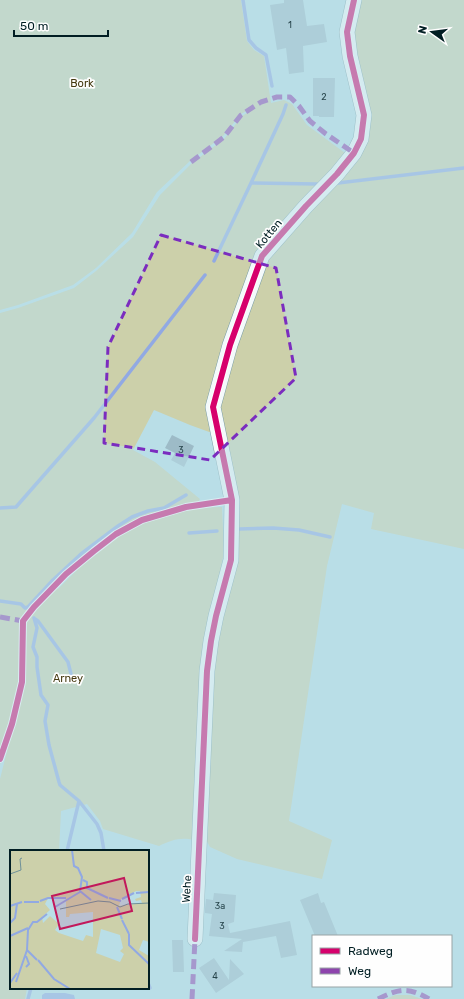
<svg xmlns="http://www.w3.org/2000/svg" width="464" height="999" font-family="Rubik,sans-serif">
	<rect width="100%" height="100%" fill="#b9dee7"/>
	<path fill="#ccd0aa" d="M0 0H241L247 41 254 50 264 56 271 103 284 100 292 104 307 125 345 153 355 160 366 137 368 117 353 42 357 0H464V549L371 529 374 513 342 504 327 566 289 821 332 840 322 879 237 859 210 847 204 836 209 671 213 641 221 616 233 558 237 525 235 498 216 406 233 346 265 257 304 214 297 207 261 255 228 344 210 407 212 433 190 425 154 410 133 450 155 462 200 499 197 504 142 518 115 532 52 582 58 589 86 561 117 535 143 521 187 508 222 507 224 552 212 615 205 672 194 840C180 837 172 840 159 846L103 829 100 821 87 804 61 811 59 851H11V988H27L25 999H0V779L24 683 23 655 24 621 22 620 20 655V682L0 765V313L18 308 74 288 96 271 133 237 160 195 192 163 224 139 242 116 247 113 248 110 241 114 223 136 190 161 157 192 132 233 96 268 73 285 18 305 0 310Z
		M395 995H410L422 999H386Z"/>
	<path fill="#91a9e3" d="M45 993H65L74 995 75 999H42V995Z"/>
	<g fill="none" stroke-linecap="round" stroke-linejoin="round">
		<path stroke="#91a9e3" stroke-width="3.5" d="M243 0 249 40 256 48 266 55 272 86
			M251 183 317 184
			M338 183 464 168
			M214 261 251 183 283 114 286 105
			M0 508 16 507 94 418 205 275
			M239 529 273 528 299 530 330 537
			M189 533 217 531
			M0 601 21 604 25 608 28 607 53 580 81 554 118 526 132 517 148 511 164 508 186 495
			M34 618 37 628 33 647 37 657V667L41 695 48 705 45 721 49 745 59 782 60 785 79 801 97 824 101 833 104 851
			M35 619 38 621 68 662 72 678
			M67 851 79 801
			M148 983 150 988
			M28 999 31 988"/>
	</g>
	<path fill="#9dbbc7" d="M284 0H303L307 26 324 24 327 42 303 46 304 72 289 74 286 48 277 50 270 5 284 3Z
		M313 78H335L334 117H319V116H313Z
		M172 435 194 446 184 467 171 460 175 453 165 448Z
		M214 893 236 895 234 922 228 924 230 933 290 921 297 955 281 958 276 936 243 942 242 952 224 951 242 939 209 936 212 914 205 913V909L206 899 213 900Z
		M318 893 321 903 324 902 338 936H315L300 900Z
		M172 940H183L184 972H173Z
		M214 958 229 980 230 959 244 974 216 993 199 968Z"/>
	<g fill="none" stroke-linecap="round" stroke-linejoin="round">
		<defs>
			<path id="street" d="M195 939 207 671 211 641 216 616 231 560 232 500 213 407 230 345 262 256 306 206 337 174 354 153 361 139 364 115 350 56 347 32 354 0"/>
		</defs>
		<use href="#street" stroke="#789ba3" stroke-width="16"/>
		<use href="#street" stroke="#f4fafb" stroke-width="15"/>
		<path stroke="#8e44ad" stroke-width="5" stroke-dasharray="10 5" stroke-linecap="butt" d="M191 162 224 137 241 115 261 102 277 97H290L299 106 310 121 326 134 354 153
			M0 617 23 621
			M192 999 195 939
			M378 999C399 989 407 986 429 999"/>
		<defs>
			<path id="cycleway" d="M0 759 12 724 22 682 23 621 34 607 66 574 94 551 116 534 142 520 186 507 232 500
				M195 939 207 671 211 641 216 616 231 560 232 500 213 407 230 345 262 256 306 206 337 174 354 153 361 139 364 115 350 56 347 32 354 0"/>
		</defs>
		<use href="#cycleway" stroke="#fefefe" stroke-width="8"/>
		<use href="#cycleway" stroke="#d6006c" stroke-width="6"/>
	</g>
	<path d="M0 0H464V999H0ZM161 235 276 268 296 378 210 460 104 443 108 347Z" fill="#b9dee7" fill-opacity=".55" fill-rule="evenodd"/>
	<path fill="none" stroke="#7b2cbf" stroke-width="3" stroke-dasharray="8 5" stroke-linejoin="round" d="M161 235 276 268 296 378 210 460 104 443 108 347Z"/>
	<g text-anchor="middle" dominant-baseline="central" stroke-width="3.5" stroke-linejoin="round" paint-order="stroke">
		<g font-size="9" fill="#28454c">
			<text x="290" y="25">1</text>
			<text x="324" y="97">2</text>
			<text x="181" y="450">3</text>
			<text x="220" y="906">3a</text>
			<text x="222" y="926">3</text>
			<text x="215" y="976">4</text>
		</g>
		<g font-size="11" fill="#453910" stroke="#fefefe">
			<text x="82" y="83">Bork</text>
			<text x="68" y="678">Arney</text>
		</g>
		<g font-size="11" fill="#011e23" stroke="#fefefe">
			<text transform="translate(269 234) rotate(-50)">Kotten</text>
			<text transform="translate(187 889) rotate(-87)">Wehe</text>
		</g>
	</g>
	<g transform="translate(10 850)">
		<rect width="139" height="139" fill="#b9dee7"/>
		<path d="M0 0H139V92L133 90 129 100 139 106V139H0ZM126 41H130L131 47 125 49 126 51 131 50 132 53 109 56 111 49ZM56 47V67H59L60 64 83 62V87L76 85 73 91 49 83 45 80 49 74 40 66 33 73 32 67 40 60 35 54 38 48ZM91 79 110 85 113 98 110 101 114 104 110 112 86 103Z" fill="#ccd0aa" fill-rule="evenodd"/>
		<path fill="none" stroke="#91a9e3" stroke-width="2" d="M62 0 64 16 68 18 72 27 70 41 81 50M73 30 77 32V38L98 48M126 43 139 42M99 48 111 51M112 49 124 43M30 51 38 48H56M14 52H29M0 56 12 52M45 57 70 42M107 57 112 69M112 70 119 84M0 73 5 68 7 54M119 84V95L139 114M0 86 18 78M16 106 19 114 16 117M27 110 17 100 18 80 23 72H27L37 64M28 110 44 129 60 139M6 132 17 100M0 133 7 123"/>
		<path fill="none" stroke="#6f9199" stroke-width="1" d="M0 24 11 20 10 9 12 8M50 59 88 51 100 52 110 57 118 54 139 53"/>
		<path fill="#c2185b" fill-opacity="0.15" stroke="#c2185b" stroke-width="2" d="M114 28 122 61 50 79 42 46Z"/>
		<rect width="139" height="139" fill="none" stroke="#011e23" stroke-width="2"/>
	</g>
	<rect x="312" y="935" width="140" height="52" fill="#fefefe" stroke="#99a4a6"/>
	<rect x="320" y="948" width="20" height="6" fill="#d6006c" stroke="#99a4a6"/>
	<text x="348" y="955" font-size="12" fill="#011e23">Radweg</text>
	<rect x="320" y="968" width="20" height="6" fill="#8e44ad" stroke="#99a4a6"/>
	<text x="348" y="975" font-size="12" fill="#011e23">Weg</text>
	<g transform="translate(432 32) rotate(284)" stroke="#fefefe" stroke-width="3" paint-order="stroke">
	<path d="M0-3L7 15L0 10L-7 15Z" fill="#011e23"/>
	<text y="-6" font-size="11" font-weight="bold" text-anchor="middle" fill="#011e23">N</text>
	</g>
	<path d="M14 30v6h94v-6" fill="none" stroke="#011e23" stroke-width="2"/>
	<text x="20" y="30" font-size="12" fill="#011e23" stroke="#fefefe" stroke-width="3" paint-order="stroke">50 m</text>
</svg>
